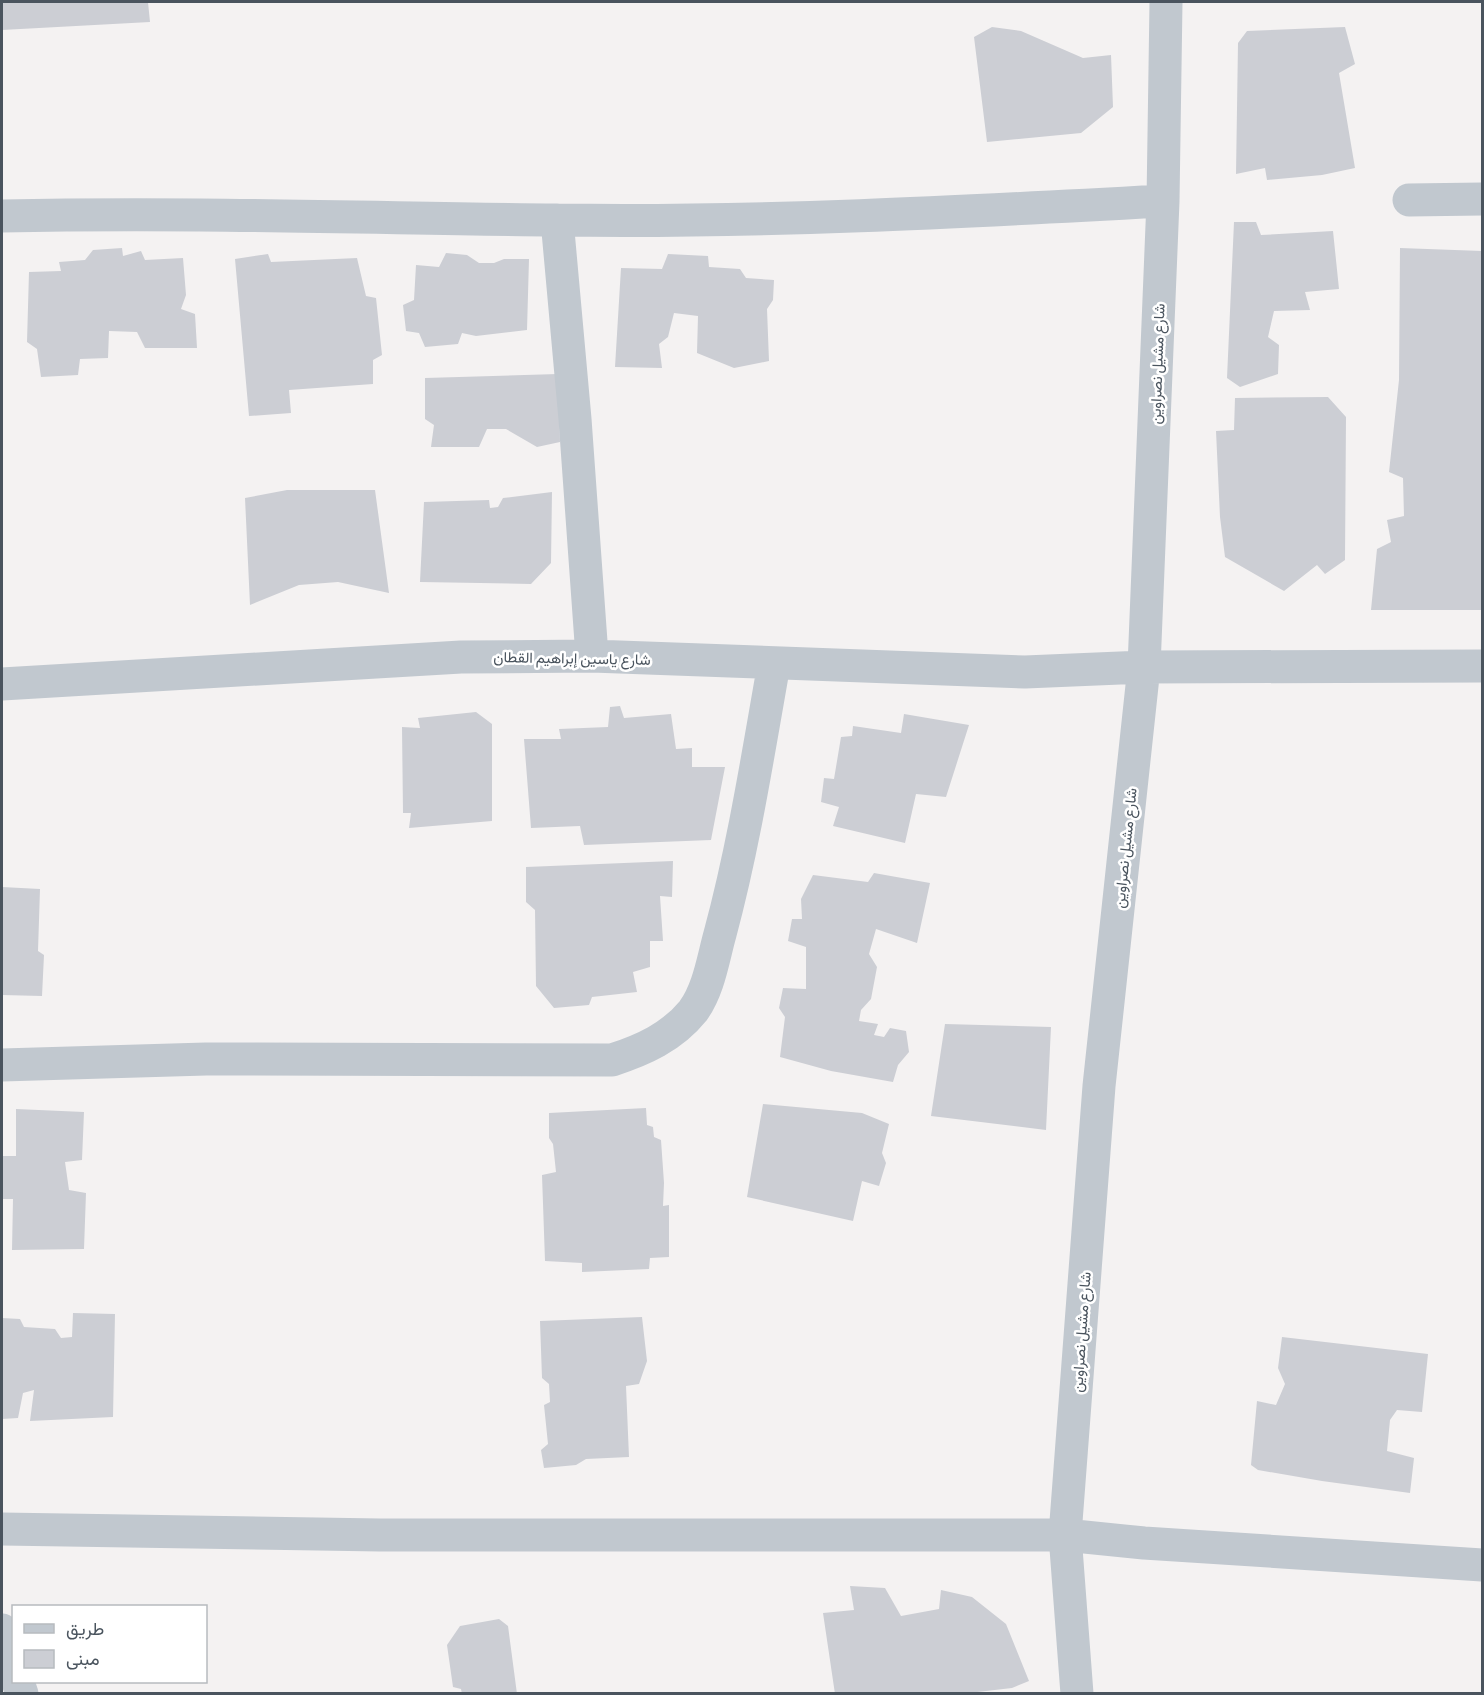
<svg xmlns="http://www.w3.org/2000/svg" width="1484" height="1695" font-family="Manrope,Vazirmatn,sans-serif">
	<rect width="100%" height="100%" fill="#f4f2f2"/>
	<path fill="#ccced4" d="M2 2H148L150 22 2 30Z
		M992 27 1021 31 1083 58 1111 55 1113 107 1081 133 987 142 974 37Z
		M1345 27 1355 64 1339 73 1355 168 1322 175 1267 180 1265 168 1236 174 1238 43 1247 31Z
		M1234 222H1256L1261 235 1333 231 1339 289 1305 292 1310 310 1274 311 1268 337 1279 345 1278 374 1240 387 1227 378Z
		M122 248 123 256 141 251 145 260 183 258 186 295 181 309 195 314 197 348H145L137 332 109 331 108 358 80 359 78 375 41 377 37 349 27 342 29 272 61 271 59 262 85 260 93 250Z
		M1400 248 1482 251V610H1371L1377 549 1391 542 1387 520 1404 516 1403 478 1389 472 1399 380Z
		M446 253 467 255 479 263H494L504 259H529L527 330 476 336 462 333 458 344 425 347 419 333 406 331 403 305 414 300 416 265 439 267Z
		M268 254 271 262 357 258 366 296 376 298 382 355 373 360V384L289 390 291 413 249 416 235 259Z
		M668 254 708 256 709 267 740 269 746 278 774 280 773 300 767 309 769 361 734 368 697 353 698 316 674 313 668 337 659 344 662 368 615 367 621 268 662 269Z
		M558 374 560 442 537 447 506 429H487L479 447H431L434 425 425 419V378Z
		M1328 397 1346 417 1345 560 1325 574 1317 565 1284 591 1225 557 1220 517 1216 431 1234 430 1235 398Z
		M287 490H375L389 593 338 582 299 585 250 605 245 498Z
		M552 492 551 563 531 584 420 582 424 502 489 500 490 508 498 507 503 498Z
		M620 706 624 718 671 714 676 749 692 748V767H725L711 840 584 845 580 826 531 828 524 739H561L559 729 608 727 610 707Z
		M476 712 492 724V821L409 828 411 813H403L402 727 420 728 418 718Z
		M904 714 969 725 946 797 916 794 905 843 833 826 839 807 821 802 824 778 834 779 841 737 852 736 853 726 901 733Z
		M673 861 672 897 660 896 663 941H650V967L633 972 637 992 592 997 589 1005 554 1008 536 986 535 910 526 902V867Z
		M874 873 930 883 917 943 876 929 869 954 877 967 871 999 861 1010 859 1021 878 1024 874 1035 884 1037 890 1028 906 1031 909 1052 898 1065 893 1082 831 1071 780 1057 785 1017 779 1008 783 988 806 989V947L788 941 792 919H802L801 899 813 875 868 882Z
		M2 887 40 889 38 951 44 955 42 996 2 995Z
		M945 1024 1051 1027 1046 1130 931 1116Z
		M763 1104 862 1113 889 1124 882 1153 886 1163 879 1186 862 1181 853 1221 747 1197Z
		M646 1108 647 1125 653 1127 654 1137 661 1140 664 1183 663 1206 669 1205V1257L650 1258 649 1269 582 1272V1263L545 1261 542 1175 556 1172 553 1144 549 1138V1113Z
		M16 1109 84 1112 82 1160 65 1162 69 1190 86 1193 84 1249 12 1250 13 1199H2V1156H16Z
		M73 1313 115 1314 113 1417 30 1421 34 1390 23 1393 18 1418 2 1419V1318L20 1319 24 1327 55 1329 61 1338 72 1337Z
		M642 1317 647 1361 639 1384 626 1386 629 1457 586 1459 576 1465 544 1468 541 1450 548 1444 544 1405 550 1402 549 1384 542 1378 540 1321Z
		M1282 1337 1428 1354 1422 1412 1397 1410 1390 1420 1387 1451 1414 1458 1410 1493 1322 1481 1258 1470 1251 1465 1257 1401 1276 1405 1285 1384 1278 1368Z
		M850 1586 885 1588 901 1616 939 1609 941 1590 972 1597 1006 1624 1029 1681 1012 1688 960 1694H835L823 1613 854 1610Z
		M499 1619 508 1626 517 1694H462L461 1689 453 1687 447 1645 460 1626Z"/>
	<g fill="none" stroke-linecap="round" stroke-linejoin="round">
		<path stroke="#c1c8cf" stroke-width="33" d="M1409 200 1482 199
			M2 216C186 212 371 218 556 220 759 223 961 212 1163 201
			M557 220 575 419 592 656
			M2 684 461 657 592 656 1025 672 1144 667 1482 666
			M2 1065 206 1059 612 1060C643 1050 672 1037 693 1011 709 989 713 959 720 934 744 845 758 754 774 664
			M2 1529 380 1535H1065L1144 1543 1482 1565
			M2 1630 14 1667
			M18 1682 22 1694
			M1077 1694 1065 1535 1099 1086 1144 667 1163 201 1166 2"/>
	</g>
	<g text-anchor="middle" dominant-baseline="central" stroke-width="5" stroke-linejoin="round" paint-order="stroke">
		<g font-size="15" fill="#4a545e" stroke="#fff">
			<text transform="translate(1157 364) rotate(-88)">شارع مشيل نصراوين</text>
			<text transform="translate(572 658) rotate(1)">شارع ياسين إبراهيم القطان</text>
			<text transform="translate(1125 848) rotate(-84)">شارع مشيل نصراوين</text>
			<text transform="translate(1081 1332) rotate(-86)">شارع مشيل نصراوين</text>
		</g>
	</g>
	<rect width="1484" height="1695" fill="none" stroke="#4a545e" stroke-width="6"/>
	<rect x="12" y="1605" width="195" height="78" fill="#ffffff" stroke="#b7bbbf" stroke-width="1.5"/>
	<rect x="24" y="1624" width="30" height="9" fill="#c1c8cf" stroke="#b7bbbf" stroke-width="1.5"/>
	<text x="66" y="1635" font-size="18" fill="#4a545e">طريق</text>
	<rect x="24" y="1650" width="30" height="18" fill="#ccced4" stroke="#b7bbbf" stroke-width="1.5"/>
	<text x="66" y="1665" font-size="18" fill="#4a545e">مبنى</text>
</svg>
